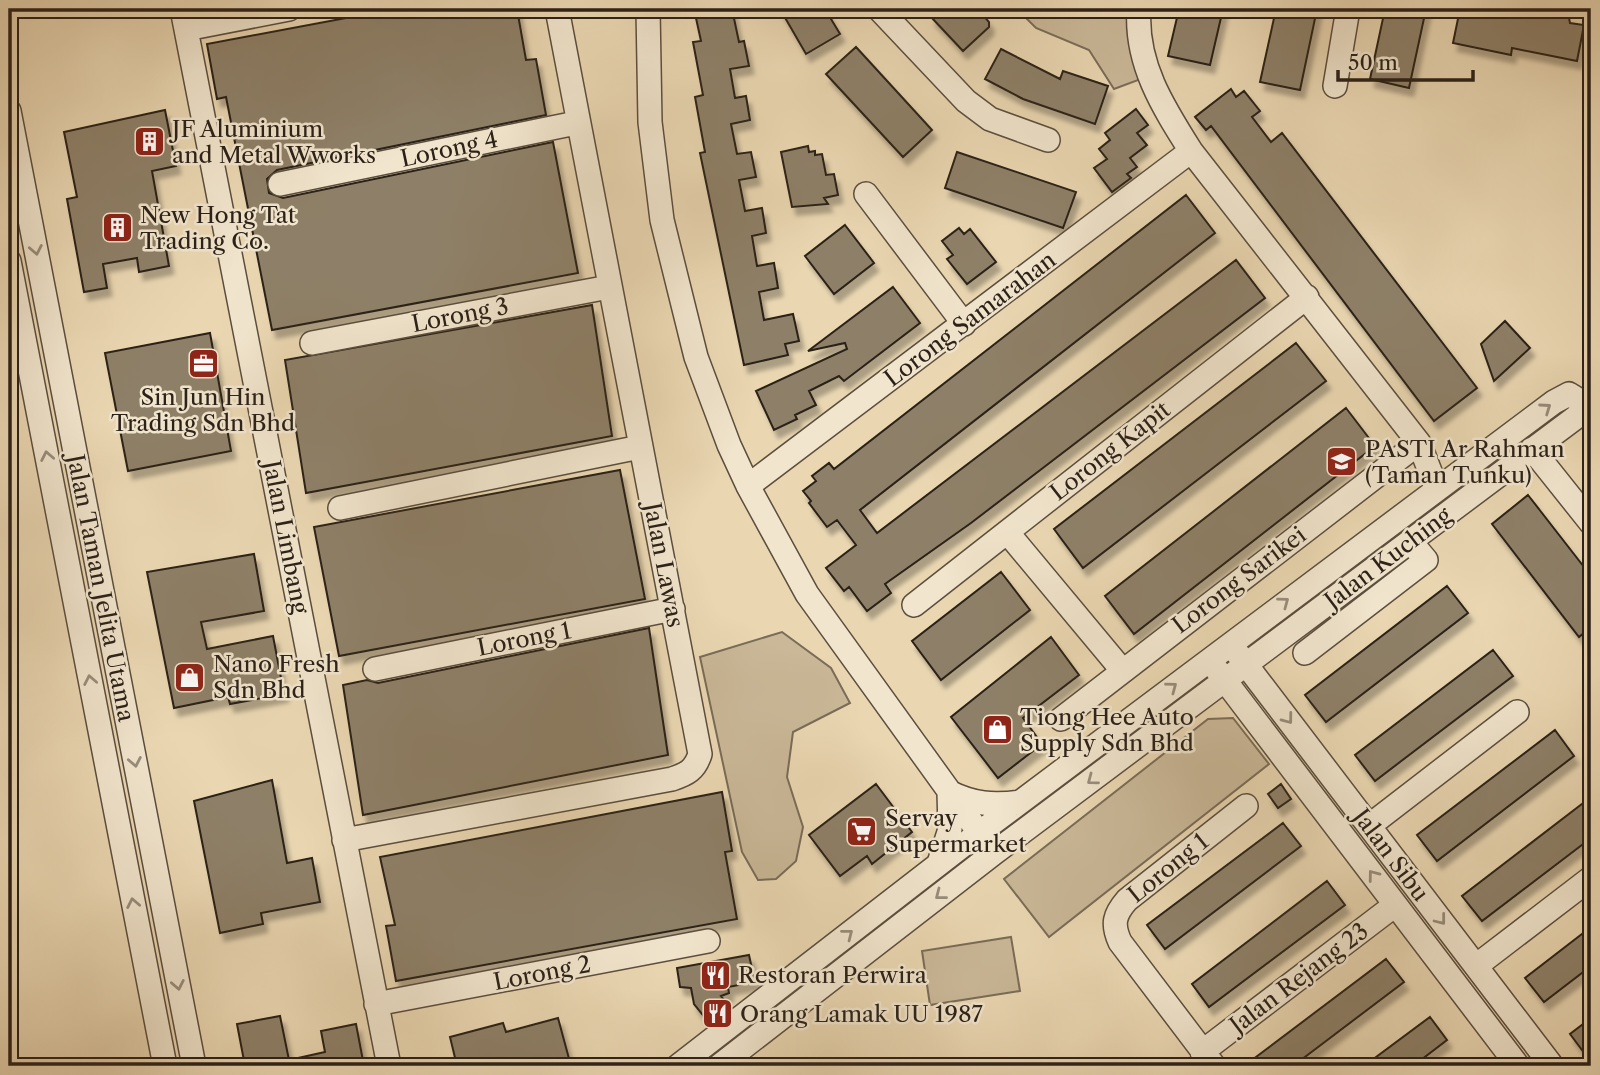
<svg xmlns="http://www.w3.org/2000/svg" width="1600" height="1075" font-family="'Libre Caslon Text',serif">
	<defs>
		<filter id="shadow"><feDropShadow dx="4.5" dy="8" stdDeviation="2" flood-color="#0004"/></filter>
	</defs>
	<rect width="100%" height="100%" fill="#ead7b2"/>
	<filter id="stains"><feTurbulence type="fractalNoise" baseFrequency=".00286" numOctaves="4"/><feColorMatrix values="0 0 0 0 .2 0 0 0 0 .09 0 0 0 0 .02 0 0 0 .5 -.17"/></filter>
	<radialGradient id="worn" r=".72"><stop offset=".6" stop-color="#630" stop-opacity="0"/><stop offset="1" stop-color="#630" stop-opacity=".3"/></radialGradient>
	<path fill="#cab898" stroke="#7a6c58" stroke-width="2" d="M1017 9H1130L1128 38 1141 79 1114 89 1089 50 1036 28Z
		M782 632 831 668 850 703 793 732 787 777 803 827 796 861 776 879 758 880 742 852 700 657Z
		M1233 718 1269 764 1049 937 1004 879 1208 719Z
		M1011 937 1020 991 930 1005 922 951Z"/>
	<path fill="#8e8068" stroke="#2b2118" stroke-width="2" filter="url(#shadow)" d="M394 9H517L526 60 536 59 546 115 277 170 267 179 269 193 283 198 553 142 578 273 272 330 226 97 217 99 207 44Z
		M694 9H732L739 42 744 41 749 66 730 69 735 98 746 96 750 120 731 124 737 154 751 152 756 177 739 180 745 211 762 208 766 233 752 236 757 266 774 263 778 288 759 292 764 320 793 314 799 341 785 344 788 355 744 365 700 153 705 152 695 97 703 95 693 42 701 41Z
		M780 9H825L840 34 806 54Z
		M940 9H978L989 22V27L963 51 931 17Z
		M1179 9H1223L1210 65 1168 56Z
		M1276 9H1317L1300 90 1260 82Z
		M1385 9H1426L1409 88 1370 79Z
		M1460 9 1525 12 1526 9H1547L1546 14 1569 18 1570 23 1584 25 1577 61 1512 48 1511 55 1453 43Z
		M856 47 932 130 903 157 826 74Z
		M1001 49 1060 79 1063 71 1108 86 1095 124 1023 99 985 79Z
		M1231 89 1236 97 1244 91 1260 111 1252 117 1271 142 1282 133 1477 388 1434 421 1211 126 1206 130 1195 117Z
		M1136 109 1148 125 1137 133 1147 145 1130 158 1137 167 1127 174 1131 178 1112 192 1094 168 1107 159 1099 149 1110 140 1105 133Z
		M165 110 176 166 152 171 169 266 139 272 137 258 103 264 107 288 84 292 67 199 77 197 64 132Z
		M808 146 809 152 815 151V155L822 154 826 175 834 174 838 195 824 198 828 204 792 207 781 152Z
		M957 152 1076 192 1063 228 945 188Z
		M1186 195 1215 233 860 510 877 533 1236 260 1265 298 971 523 885 584 891 593 867 611 849 587 844 591 826 568 856 545 837 520 827 527 809 503 811 501 803 491 816 481 812 476 829 463 834 469Z
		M845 225 874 263 834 294 805 256Z
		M959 228 964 234 970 229 996 262 967 284 947 259 953 255 942 241Z
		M893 287 920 323 844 381 839 376 809 391 816 405 795 415 797 419 774 430 756 391 847 349 845 343 808 351Z
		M592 305 612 436 306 493 285 360Z
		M1505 321 1530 348 1494 381 1481 344Z
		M210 333 231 451 128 471 105 353Z
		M1296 343 1326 381 1083 568 1054 529Z
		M1346 408 1375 446 1134 634 1105 596Z
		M620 470 645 599 339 656 314 527Z
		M1528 495 1591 576V627L1579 637 1492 524Z
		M254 554 264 611 201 622 207 649 273 636 284 694 230 704 228 697 174 708 147 572Z
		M1001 572 1030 610 941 680 912 641Z
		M1447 586 1468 613 1326 722 1305 695Z
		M649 628 668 755 363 815 343 685 367 680 378 683Z
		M1051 637 1079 675 1023 718 1042 744 998 778 951 717Z
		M1493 650 1513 676 1375 781 1355 755Z
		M1555 730 1574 756 1437 861 1417 835Z
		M272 780 287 863 312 858 320 902 261 913 263 924 220 933 194 801Z
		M876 784 912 832 872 864 867 856 840 876 809 835Z
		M1281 784 1291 799 1278 808 1268 794Z
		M722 792 732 851 725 852 737 919 396 981 386 926 395 925 380 857Z
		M1591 797V838L1482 921 1462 896Z
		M1283 823 1301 846 1165 949 1147 925Z
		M1327 881 1345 905 1209 1007 1192 984Z
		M1591 927V966L1544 1002 1525 978Z
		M749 955 755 982 728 987 729 993 721 996 730 1008 710 1024 694 1004 691 988 680 987 677 968Z
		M1386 959 1404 982 1293 1066H1244Z
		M280 1016 289 1060 325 1052 321 1031 356 1024 364 1066H245L237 1024Z
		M1430 1017 1447 1040 1413 1066H1364Z
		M558 1018 571 1066H457L450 1037 503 1023 506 1032Z
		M1591 1018V1062L1570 1034Z"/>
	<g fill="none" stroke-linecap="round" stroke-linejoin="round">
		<defs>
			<path id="minor" d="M182 9 389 1066
				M648 9 650 122 662 220 696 357 729 445 748 486 807 594 988 845
				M879 9 966 101 990 119 1048 140
				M1139 9C1135 63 1163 107 1191 151L1419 443 1436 487
				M186 29 289 9
				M1335 86 1348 9
				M9 111 194 1066
				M280 184 576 123
				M866 194 964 324
				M9 261 165 1066
				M312 343 609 287
				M1532 449 1591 523
				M748 486 1191 151
				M340 508 640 447
				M1007 532 1122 670
				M914 605 1307 297
				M1305 653 1426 560 1410 541
				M1238 654 1552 1066
				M375 669 673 609
				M1217 670 1518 1066
				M1061 719 1419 443
				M949 792C973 804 993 806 1020 802
				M1369 826 1517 712
				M344 840 672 779C687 774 695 770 700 754L557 9
				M939 863 950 829 949 792
				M1476 966 1591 878
				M376 1004 708 941
				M1202 1052 1395 905
				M678 1066 979 833 1554 402 1569 394 1582 402 1583 409 1579 415 994 853 719 1066
				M1214 1066 1120 942C1112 924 1114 915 1127 900L1246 806"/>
		</defs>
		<use href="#minor" stroke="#5b4e3e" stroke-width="26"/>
		<use href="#minor" stroke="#f1e5cd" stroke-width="23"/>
	</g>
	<defs><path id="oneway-chevron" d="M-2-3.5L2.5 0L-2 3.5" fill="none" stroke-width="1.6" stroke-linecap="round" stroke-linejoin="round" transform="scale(1.75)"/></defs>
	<g stroke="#988d7c">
		<use href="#oneway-chevron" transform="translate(36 250) rotate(79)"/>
		<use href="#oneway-chevron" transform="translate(1546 408) rotate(-35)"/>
		<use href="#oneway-chevron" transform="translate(47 456) rotate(-101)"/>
		<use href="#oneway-chevron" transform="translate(1284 602) rotate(-37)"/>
		<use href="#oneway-chevron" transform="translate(90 680) rotate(-101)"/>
		<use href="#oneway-chevron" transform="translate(1172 687) rotate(-37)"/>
		<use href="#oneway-chevron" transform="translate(1288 719) rotate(53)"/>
		<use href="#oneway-chevron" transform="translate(135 762) rotate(79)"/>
		<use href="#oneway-chevron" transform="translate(1092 780) rotate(143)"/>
		<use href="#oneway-chevron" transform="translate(1373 875) rotate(-127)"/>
		<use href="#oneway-chevron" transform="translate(940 895) rotate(142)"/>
		<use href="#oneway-chevron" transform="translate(133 903) rotate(-101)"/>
		<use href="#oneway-chevron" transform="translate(1441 920) rotate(52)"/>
		<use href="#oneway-chevron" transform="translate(848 934) rotate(-38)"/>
		<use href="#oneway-chevron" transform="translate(178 985) rotate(79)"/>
	</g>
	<defs>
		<symbol id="building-square" viewBox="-11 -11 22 22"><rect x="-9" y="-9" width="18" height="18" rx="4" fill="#8f2418" stroke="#f1e5cd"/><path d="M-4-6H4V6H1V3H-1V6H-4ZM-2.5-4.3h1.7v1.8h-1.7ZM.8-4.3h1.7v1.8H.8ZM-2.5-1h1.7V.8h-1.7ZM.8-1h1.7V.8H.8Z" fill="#fff"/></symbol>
		<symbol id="office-square" viewBox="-11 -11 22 22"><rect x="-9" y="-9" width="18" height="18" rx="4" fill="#8f2418" stroke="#f1e5cd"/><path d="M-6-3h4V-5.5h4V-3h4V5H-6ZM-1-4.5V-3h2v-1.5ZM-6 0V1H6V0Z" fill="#fff"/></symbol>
		<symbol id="school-square" viewBox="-11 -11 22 22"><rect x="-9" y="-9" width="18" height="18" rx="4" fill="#8f2418" stroke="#f1e5cd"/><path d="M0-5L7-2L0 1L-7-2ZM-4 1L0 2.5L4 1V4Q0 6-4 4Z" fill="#fff"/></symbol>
		<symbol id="shop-square" viewBox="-11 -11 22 22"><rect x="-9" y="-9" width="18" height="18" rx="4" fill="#8f2418" stroke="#f1e5cd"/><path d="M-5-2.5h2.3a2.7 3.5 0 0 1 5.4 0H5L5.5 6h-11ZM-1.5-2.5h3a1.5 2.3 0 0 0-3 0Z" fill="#fff"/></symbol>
		<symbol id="supermarket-square" viewBox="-11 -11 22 22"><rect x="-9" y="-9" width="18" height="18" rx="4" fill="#8f2418" stroke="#f1e5cd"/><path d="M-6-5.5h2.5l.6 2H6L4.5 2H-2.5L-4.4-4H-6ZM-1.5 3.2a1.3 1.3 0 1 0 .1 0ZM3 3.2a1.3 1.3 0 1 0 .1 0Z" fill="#fff"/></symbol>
		<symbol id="restaurant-square" viewBox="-11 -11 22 22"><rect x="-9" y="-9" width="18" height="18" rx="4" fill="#8f2418" stroke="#f1e5cd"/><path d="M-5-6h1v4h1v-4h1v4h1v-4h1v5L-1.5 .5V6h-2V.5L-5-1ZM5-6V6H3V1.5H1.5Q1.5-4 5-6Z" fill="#fff"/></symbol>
	</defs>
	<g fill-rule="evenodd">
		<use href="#building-square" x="132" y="124" width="35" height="35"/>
		<use href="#building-square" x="100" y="210" width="35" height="35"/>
		<use href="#office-square" x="186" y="346" width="35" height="35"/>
		<use href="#school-square" x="1324" y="444" width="35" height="35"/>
		<use href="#shop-square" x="172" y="660" width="35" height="35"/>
		<use href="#shop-square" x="980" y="712" width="35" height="35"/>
		<use href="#supermarket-square" x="844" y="814" width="35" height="35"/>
		<use href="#restaurant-square" x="698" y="958" width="35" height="35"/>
		<use href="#restaurant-square" x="700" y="996" width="35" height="35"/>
	</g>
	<g text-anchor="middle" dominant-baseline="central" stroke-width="5" stroke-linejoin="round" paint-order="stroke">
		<g font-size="23" fill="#2b2118" stroke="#f1e5cd" text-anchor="start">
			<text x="172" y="129">JF Aluminium<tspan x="172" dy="26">and Metal Wworks</tspan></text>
			<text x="140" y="215">New Hong Tat<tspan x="140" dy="26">Trading Co.</tspan></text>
			<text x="203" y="397" text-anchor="middle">Sin Jun Hin<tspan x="203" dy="26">Trading Sdn Bhd</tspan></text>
			<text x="1365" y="449">PASTI Ar Rahman<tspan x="1365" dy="26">(Taman Tunku)</tspan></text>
			<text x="213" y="664">Nano Fresh<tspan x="213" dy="26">Sdn Bhd</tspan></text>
			<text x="1020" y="717">Tiong Hee Auto<tspan x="1020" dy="26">Supply Sdn Bhd</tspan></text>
			<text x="885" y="818">Servay<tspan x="885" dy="26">Supermarket</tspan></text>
			<text x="738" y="975">Restoran Perwira</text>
			<text x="740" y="1014">Orang Lamak UU 1987</text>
		</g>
		<g font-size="23" fill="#2b2118" stroke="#f1e5cd">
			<text transform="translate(449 149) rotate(-12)">Lorong 4</text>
			<text transform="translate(460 315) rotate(-11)">Lorong 3</text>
			<text transform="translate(970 319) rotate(-37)">Lorong Samarahan</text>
			<text transform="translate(1110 451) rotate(-38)">Lorong Kapit</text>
			<text transform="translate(286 537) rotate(79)">Jalan Limbang</text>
			<text transform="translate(1388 558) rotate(-37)">Jalan Kuching</text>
			<text transform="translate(664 565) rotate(79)">Jalan Lawas</text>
			<text transform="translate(1239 580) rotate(-37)">Lorong Sarikei</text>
			<text transform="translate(101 588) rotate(79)">Jalan Taman Jelita Utama</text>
			<text transform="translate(524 639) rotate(-11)">Lorong 1</text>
			<text transform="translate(1391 855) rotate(53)">Jalan Sibu</text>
			<text transform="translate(1168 868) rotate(-39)">Lorong 1</text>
			<text transform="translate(542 973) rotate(-11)">Lorong 2</text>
			<text transform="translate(1299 978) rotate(-37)">Jalan Rejang 23</text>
		</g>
	</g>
	<rect width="1600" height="1075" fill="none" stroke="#ead7b2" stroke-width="35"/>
	<rect x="10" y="10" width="1579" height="1054" fill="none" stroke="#2b2118" stroke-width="3.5"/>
	<rect x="18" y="18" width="1565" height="1040" fill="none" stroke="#2b2118" stroke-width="2"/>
	<path d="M1338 70v10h135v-10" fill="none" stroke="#2b2118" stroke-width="3.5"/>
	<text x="1348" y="70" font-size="21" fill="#2b2118" stroke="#f1e5cd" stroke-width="5" paint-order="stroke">50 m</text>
	<rect width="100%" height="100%" filter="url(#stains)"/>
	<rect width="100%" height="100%" fill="url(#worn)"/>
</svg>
